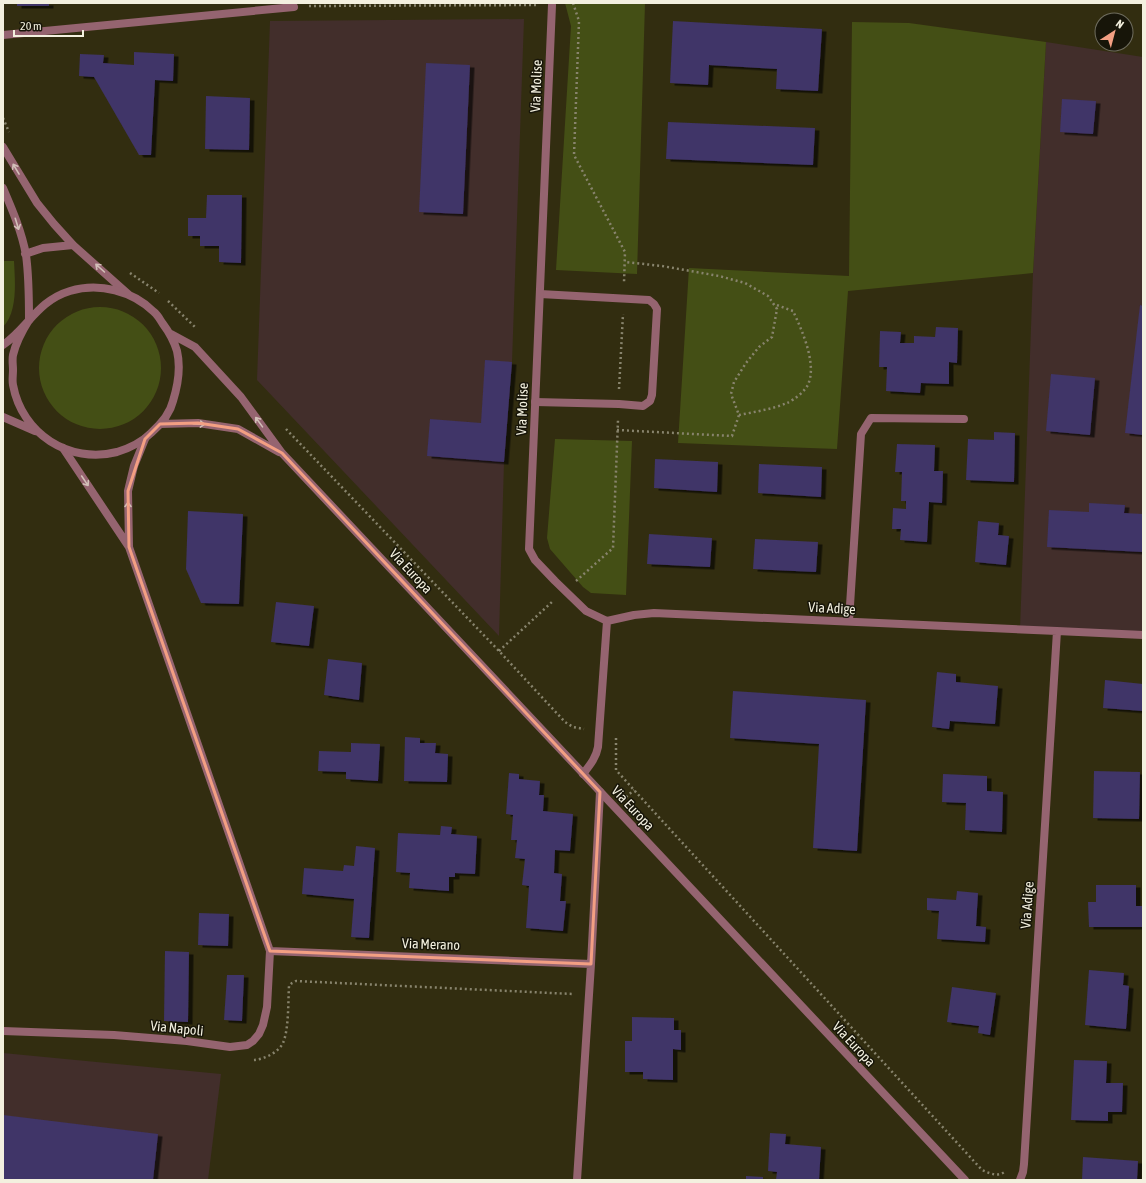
<svg xmlns="http://www.w3.org/2000/svg" width="1146" height="1183" font-family="'Asap Condensed',sans-serif">
	<defs>
		<filter id="shadow"><feDropShadow dx="4.5" dy="2.5" stdDeviation="0" flood-color="#0009"/></filter>
	</defs>
	<rect width="100%" height="100%" fill="#322d10"/>
	<path fill="#422e2b" d="M524 19 512 362 504 462 499 636 257 380 270 21Z
		M1046 42 1143 57V635L1020 629 1033 273Z
		M3 1053 221 1074 208 1180H3Z"/>
	<path fill="#444f15" d="M565 3H645L637 274 556 270 571 26Z
		M852 22 909 23 1046 42 1033 273 848 291 837 449 678 443 689 268 849 276Z
		M3 261H14C15 281 18 312 3 327Z
		M39 368a61 61 0 1 1 122 0a61 61 0 1 1-122 0Z
		M555 439 632 441 626 595 591 593 583 587 550 549 547 538Z"/>
	<path fill="#3f3467" filter="url(#shadow)" d="M17 3H49V6H17Z
		M673 21 822 29 818 91 776 89 777 69 709 65 708 85 670 83Z
		M134 52 174 54 173 81 155 80 151 155H139L94 77 79 76 80 54 104 55 103 63 134 65Z
		M426 63 470 65 463 214 419 212Z
		M206 96 250 98 249 150 205 149Z
		M1062 99 1096 101 1093 134 1060 132Z
		M668 122 815 128 813 165 666 159Z
		M207 195H242L241 263 219 262V246H200V236H188V218H206Z
		M1140 305 1143 306V435L1125 433Z
		M936 327 958 328 957 363 949 362V384L921 383 920 393 886 391 887 367H879L880 331 901 332 900 343H914V336L935 337Z
		M485 360 512 362 504 462 427 456 430 419 481 423Z
		M1051 374 1095 378 1090 435 1046 431Z
		M994 432 1015 433 1014 482 966 480 968 439 994 440Z
		M897 444 935 445 934 471H943L942 503 929 502 927 542 900 540 901 529H892L893 508 906 509V501H901L902 472H895Z
		M655 459 718 462 717 492 654 488Z
		M759 464 822 467 821 497 758 493Z
		M1089 503 1125 505 1124 513 1143 514V552L1047 547 1049 510 1089 512Z
		M188 511 243 514 239 604 201 603 186 569Z
		M978 521 999 523 998 535 1009 536 1006 565 975 562Z
		M649 534 712 538 710 567 647 564Z
		M755 539 818 542 816 572 753 569Z
		M276 602 314 606 309 646 271 642Z
		M328 659 362 663 359 700 324 695Z
		M937 672 956 674V682L998 686 995 724 950 721 949 729 932 727Z
		M1105 680 1143 684V711L1103 708Z
		M733 691 866 700 857 851 813 848 819 744 730 738Z
		M405 737 420 738V743H436L435 753 448 754 447 782 404 781Z
		M351 743 380 744 378 781 346 779V772L318 771 319 751 351 752Z
		M1094 771 1140 772 1139 819 1093 818Z
		M509 773 519 774V779L540 781 539 795H544L543 811 573 814 570 851 555 850 554 873 562 874 560 901H566L563 931 526 928 529 886 522 885 525 859 515 858 517 840H511L513 815 506 814Z
		M943 774 987 776V791L1003 792 1002 832 965 830 966 803 942 802Z
		M441 826 452 827 451 834 477 836 475 874 455 873V877H449V891L409 888 410 873 396 872 398 833 440 835Z
		M356 846 375 848 369 938 351 937 354 899 302 894 304 868 343 871 344 865 354 866Z
		M1096 885H1136V906H1143V927H1089L1088 902H1096Z
		M957 891 978 893 976 926 986 927 985 942 937 939 939 911 927 910V898L956 900Z
		M199 913 229 914 228 946 198 945Z
		M165 951 189 952 188 1022 164 1021Z
		M1089 970 1124 973 1123 985 1129 986 1126 1029 1085 1025Z
		M227 975H244L242 1021 224 1020Z
		M952 987 996 993 990 1035 978 1033 979 1026 947 1022Z
		M632 1017 674 1018V1030H681V1050L673 1049V1080L643 1079V1072H625V1041H632Z
		M1074 1060 1107 1061 1106 1083H1123L1122 1112H1108V1121L1071 1120Z
		M3 1115 158 1134 153 1180H3Z
		M770 1133 786 1134 785 1144 821 1147 819 1180H776L777 1172 768 1171Z
		M1083 1157 1138 1161 1137 1180H1082Z
		M746 1176 763 1177V1180H746Z"/>
	<g fill="none" stroke-linecap="round" stroke-linejoin="round">
		<path stroke="#88846d" stroke-width="2.5" stroke-dasharray="2 3" stroke-linecap="butt" d="M573 3 579 21 574 155 625 252 624 283
			M309 6 536 5
			M3 118 9 132
			M130 273 159 293
			M168 301 195 327
			M619 389 623 314
			M739 415C754 412 773 409 787 403 794 400 807 390 809 382 816 362 802 330 793 311L774 304
			M286 429 499 651 565 722 573 727 584 729
			M617 430 732 436 739 415 731 394 734 382 746 363 759 347 772 337 777 309 768 296 745 283 719 276 662 266 625 262
			M576 581 613 548 618 420
			M499 651 553 601
			M616 738V770L634 790 982 1170C991 1174 998 1177 1006 1171
			M626 797 634 790
			M254 1060C264 1059 278 1053 283 1043 289 1029 288 1002 289 986L292 983 296 981 573 994"/>
		<path stroke="#956470" stroke-width="8" d="M535 402 619 404 643 406 650 401 652 395 657 309 654 304 649 300 540 294
			M3 1031 114 1035 187 1041 230 1047 247 1045 253 1041 259 1034 263 1025 267 1007 270 951"/>
		<path stroke="#956470" stroke-width="8" d="M552 5 529 549 535 560 555 581 586 611 607 621
			M3 35 294 7
			M3 147 37 203 54 224 73 245 128 294
			M3 188C12 209 22 232 26 255 29 277 29 298 29 320
			M25 254 43 248 73 245
			M63 448 129 547 270 951 591 964
			M129 546 128 491 134 466 145 439
			M607 621 634 615 654 613 1057 631 1024 1164 1023 1172 1020 1180
			M849 621 861 434 871 418 964 419
			M1057 631 1143 635
			M583 774C590 765 596 758 598 747L607 621
			M577 1180 591 964 600 792"/>
		<path stroke="#956470" stroke-width="8" d="M171 334 195 347 241 397 282 453 965 1180
			M3 345C28 328 37 301 70 291 99 282 133 291 154 312 158 315 160 320 163 324 169 332 174 341 177 351 181 368 178 385 173 401 170 414 160 425 151 433 142 442 130 448 117 452 69 464 22 434 13 385 12 381 13 375 13 370 13 365 12 360 13 355 16 342 22 331 29 320
			M3 417 35 431
			M160 424 198 423 238 429 279 452"/>
	</g>
	<defs><path id="oneway-shaft" d="M-6 0H5M1.5-3L5.5 0L1.5 3" fill="none" stroke-width="1.6" stroke-linecap="round" stroke-linejoin="round"/></defs>
	<g stroke="#d2bfb8">
		<use href="#oneway-shaft" transform="translate(16 169) rotate(-121)"/>
		<use href="#oneway-shaft" transform="translate(17 224) rotate(73)"/>
		<use href="#oneway-shaft" transform="translate(100 268) rotate(-138)"/>
		<use href="#oneway-shaft" transform="translate(259 422) rotate(-126)"/>
		<use href="#oneway-shaft" transform="translate(199 424) rotate(4)"/>
		<use href="#oneway-shaft" transform="translate(85 481) rotate(56)"/>
		<use href="#oneway-shaft" transform="translate(128 508) rotate(-90)"/>
	</g>
	<path fill="none" stroke="#f39f83" stroke-width="3" stroke-linejoin="round" d="M198 423 238 429 282 453 600 792 591 964 270 951 129 547 128 491 145 439 160 424Z"/>
	<g text-anchor="middle" dominant-baseline="central" stroke-width="3" stroke-linejoin="round" paint-order="stroke">
		<g font-size="14" fill="#f3f0df" stroke="#171509">
			<text transform="translate(536 86) rotate(-88)">Via Molise</text>
			<text transform="translate(522 409) rotate(-88)">Via Molise</text>
			<text transform="translate(411 571) rotate(47)">Via Europa</text>
			<text transform="translate(832 608) rotate(3)">Via Adige</text>
			<text transform="translate(633 808) rotate(47)">Via Europa</text>
			<text transform="translate(1027 905) rotate(-86)">Via Adige</text>
			<text transform="translate(431 944) rotate(2)">Via Merano</text>
			<text transform="translate(177 1028) rotate(6)">Via Napoli</text>
			<text transform="translate(854 1044) rotate(47)">Via Europa</text>
		</g>
	</g>
	<rect width="1146" height="1183" fill="none" stroke="#f3f0df" stroke-width="8"/>
	<g transform="translate(1114 32) rotate(36)"><circle r="19" fill="#171509" stroke="#6f6d5f"/>
	<path d="M0-3L7 15L0 10L-7 15Z" fill="#f39f83"/>
	<text y="-6" font-size="11" font-weight="bold" text-anchor="middle" fill="#f3f0df">N</text>
	</g>
	<path d="M14 30v6h69v-6" fill="none" stroke="#f3f0df" stroke-width="2"/>
	<text x="20" y="30" font-size="12" fill="#f3f0df" stroke="#171509" stroke-width="3" paint-order="stroke">20 m</text>
</svg>
